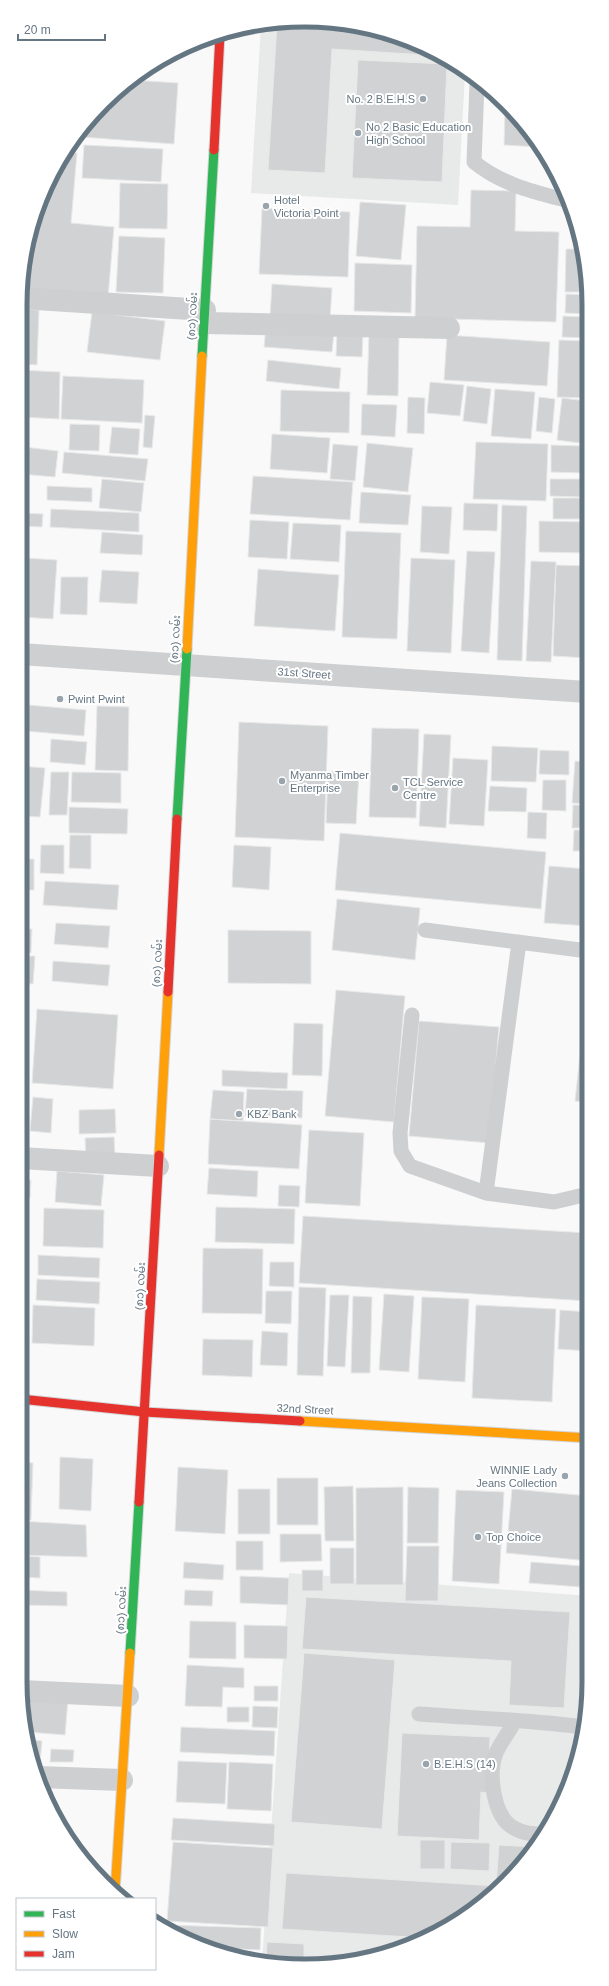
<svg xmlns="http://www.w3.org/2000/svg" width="609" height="1986" font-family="Helvetica,'Noto Sans Myanmar',sans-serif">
	<rect width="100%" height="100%" fill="#f9f9f9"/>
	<path fill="#e8e9e9" d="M305 20 360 26 447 58 465 73 458 205 251 193 261 24Z
		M289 1573 589 1596V1640L585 1703 587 1704 583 1737 567 1790 541 1839 478 1907 431 1937 378 1956 323 1965 262 1962Z"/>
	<path fill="#d0d2d3" stroke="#e8e8e8" d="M305 20 360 26 442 56 332 49 325 173 268 170 277 23Z
		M177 52V61L161 60Z
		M358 60 447 64 442 182 352 178Z
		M132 80 178 83 174 144 82 137V129L103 103Z
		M505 106 518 117 537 147 504 145Z
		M84 145 163 149 161 182 82 178Z
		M65 152 77 153 71 223 114 227 108 298 21 290 26 249 42 195Z
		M120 183 168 184 167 229 119 228Z
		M471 190 516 191 515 231 559 232 556 322 415 318 417 226 470 227Z
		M360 202 406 205 401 260 356 256Z
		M262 208 350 212 348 277 259 274Z
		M119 236 165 238 163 293 116 292Z
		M566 249H582L587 268V292H565Z
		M355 263 412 265 411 313 354 311Z
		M272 284 332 288 330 320 270 316Z
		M566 294 587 295V314L565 313Z
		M20 309 39 310 37 365 20 364Z
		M92 312 165 321 160 360 87 352Z
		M563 316 587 317V338L562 337Z
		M266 327 334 332 332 352 264 347Z
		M337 333H363L362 357 336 356Z
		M369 334 399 335 398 396 367 395Z
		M447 335 550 342 547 386 444 380Z
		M559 340 587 341V398L557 397Z
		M268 360 341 368 339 389 266 381Z
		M20 370 60 372 59 419 20 417Z
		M63 376 144 380 142 423 61 419Z
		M430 382 464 385 460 416 427 413Z
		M467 386 491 389 487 424 463 421Z
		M495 389 535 392 531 439 491 436Z
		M281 390 350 392 349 433 280 431Z
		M408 397 425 398 424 434 407 433Z
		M539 397 555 399 552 433 536 431Z
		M562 398 587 401V444L557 440Z
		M362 404 397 405 395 437 361 435Z
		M145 415 155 416 152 448 143 447Z
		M70 424 100 425 99 451 69 450Z
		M112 427 140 429 138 455 109 453Z
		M272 434 330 438 327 473 270 469Z
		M476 442 548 444 546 501 473 499Z
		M367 443 413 448 408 492 363 487Z
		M333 444 358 446 355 481 330 479Z
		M551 445 583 446V473L551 472Z
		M24 447 58 451 55 477 21 474Z
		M64 452 148 459 145 481 62 473Z
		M585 466H587V495H583Z
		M253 476 353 482 350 520 250 514Z
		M102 479 144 483 141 512 99 508Z
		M550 479H581L580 497 550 496Z
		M47 486 92 488V502L47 500Z
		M361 492 411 495 408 525 359 523Z
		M553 498H587V519H553Z
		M464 503 498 504 497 531 463 530Z
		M502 505 527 506 522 661 497 660Z
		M422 506 452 507 449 554 420 552Z
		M51 509 139 513V532L50 527Z
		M20 513 43 514 42 527 20 526Z
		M250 520 289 522 287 559 248 557Z
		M539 521 587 522V553L539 552Z
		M293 523 341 525 339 562 290 559Z
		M346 531 401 533 397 639 342 637Z
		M102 532 143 535 142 555 100 553Z
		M467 551 495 552 489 653 461 651Z
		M25 558 57 560 53 619 20 617Z
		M411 558 455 560 451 653 407 651Z
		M531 561 556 562 551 662 526 661Z
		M556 565 587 566V658L553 656Z
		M258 569 339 575 335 631 254 626Z
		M102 570 139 572 137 604 99 602Z
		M61 577H88L87 615 60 614Z
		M28 705 86 710 84 736 25 731Z
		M97 706 129 707 128 771 95 770Z
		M239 722 328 726 324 841 235 837Z
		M372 728 419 729 416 818 369 817Z
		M424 734 451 735 446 828 419 826Z
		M51 739 87 742 85 765 50 762Z
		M492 746 538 748 536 782 491 781Z
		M540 750 569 751V775L539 774Z
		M453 758 488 760 484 826 449 824Z
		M575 761 587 762 588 804 572 803Z
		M20 766 45 768 40 817 20 816Z
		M328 771 359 773 356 824 326 823Z
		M51 772H69L67 815H49Z
		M72 772 121 773V803L71 802Z
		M543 780H566V811L542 810Z
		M490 786 527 788 526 812 488 811Z
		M573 805H588V828H572Z
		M69 807 128 809 127 834 69 833Z
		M528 812 547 813 546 839 527 838Z
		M574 830H588V851H573Z
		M340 833 546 852 541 909 335 890Z
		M70 835H91V869L69 868Z
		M41 845H64V874L40 873Z
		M234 845 271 847 269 890 232 887Z
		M20 859H34V890H20Z
		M549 866 588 869V926L544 923Z
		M45 881 119 885 117 910 43 905Z
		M337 899 420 908 415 960 332 950Z
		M56 923 110 926 108 948 54 944Z
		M20 929H32L31 953H20Z
		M228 930 311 931V984L228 983Z
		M20 956H35L33 984 20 983Z
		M53 961 110 965 108 986 52 981Z
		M336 990 405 996 394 1122 325 1116Z
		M20 992H26L23 1030H20Z
		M37 1009 118 1015 113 1089 32 1083Z
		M419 1021 499 1027 489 1143 409 1136Z
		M294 1023 323 1024 322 1076 292 1075Z
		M580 1055 588 1056V1103L575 1101Z
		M222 1070 288 1073 287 1089 222 1086Z
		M247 1089 303 1091 302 1118 245 1116Z
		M213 1090 244 1092 243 1121 210 1119Z
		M33 1097 53 1099 51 1133 30 1131Z
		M115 1109 116 1133 79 1134V1110Z
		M210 1119 302 1125 299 1169 208 1164Z
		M309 1130 364 1133 360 1206 305 1203Z
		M114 1137 115 1156 86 1157 85 1138Z
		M209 1168 258 1171 257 1197 207 1194Z
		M57 1171 104 1175 101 1206 55 1202Z
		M20 1180H31L30 1198H20Z
		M279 1185 300 1186 299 1207 278 1206Z
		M20 1204H23L22 1229H20Z
		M216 1207 295 1209 294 1244 215 1242Z
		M44 1208 104 1210 103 1248 43 1246Z
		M303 1216 588 1233V1301L299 1283Z
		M20 1239 26 1240 25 1269H20Z
		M203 1248 263 1249 262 1314 202 1313Z
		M38 1255 100 1258 99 1278 38 1275Z
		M270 1262H294V1287L269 1286Z
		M37 1279 100 1282 99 1304 36 1300Z
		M20 1281 24 1282 23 1354H20Z
		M299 1287 326 1288 323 1376 297 1375Z
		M266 1291H292L291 1324 265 1323Z
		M384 1294 414 1296 409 1372 379 1370Z
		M330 1295H349L345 1367 327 1366Z
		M353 1296 372 1297 370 1373H351Z
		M422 1297 469 1299 465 1382 418 1379Z
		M33 1305 95 1308 94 1346 32 1343Z
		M476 1305 556 1309 552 1402 472 1398Z
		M560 1310 588 1312V1351L558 1349Z
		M262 1331 288 1333 287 1366 260 1365Z
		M203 1339 253 1340 252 1377 202 1375Z
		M60 1457 93 1459 91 1511 59 1509Z
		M20 1462 33 1463 31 1520H20Z
		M178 1467 228 1470 225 1534 175 1531Z
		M277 1478H318V1525H277Z
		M353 1486 354 1541H325L324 1487Z
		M403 1487V1585H356V1488Z
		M408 1487 439 1488 438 1543H407Z
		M238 1489H270V1534H238Z
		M512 1489 589 1496V1561L506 1553Z
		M456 1490 504 1492 499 1584 452 1581Z
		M20 1521 86 1525 87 1557 20 1555Z
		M280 1534H321L322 1561 280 1562Z
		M236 1541H263V1570H236Z
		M407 1546H439L438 1601H405Z
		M330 1548H354V1584H330Z
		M20 1556 40 1557V1578L20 1577Z
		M184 1562 224 1565 223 1580 183 1578Z
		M531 1562 582 1566 580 1587 529 1583Z
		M302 1570H323V1591H302Z
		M240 1576 289 1578 288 1605 240 1603Z
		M20 1590 67 1592V1606L20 1605Z
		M185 1590 213 1591 212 1606 184 1605Z
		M306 1597 570 1612 564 1708 509 1705 511 1661 302 1649Z
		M190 1621 236 1622V1659L189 1658Z
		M244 1625 288 1626 287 1659 244 1658Z
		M304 1653 395 1660 382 1829 291 1822Z
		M187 1665 244 1668V1688L223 1687 222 1707 185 1706Z
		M254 1686H278V1701H254Z
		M31 1697 68 1700 65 1735 28 1732Z
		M253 1706 278 1707 277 1728 252 1727Z
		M227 1707H249V1722H227Z
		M181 1727 275 1731 274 1756 180 1752Z
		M402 1733 490 1737 488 1793 481 1792 479 1840 397 1836Z
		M26 1739 42 1741 39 1773H36Z
		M51 1749 74 1750 73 1762H50Z
		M178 1761 227 1763 225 1804 176 1802Z
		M229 1762 273 1764 271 1811 227 1809Z
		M173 1818 275 1824 274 1846 171 1840Z
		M420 1840H445V1869H420Z
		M173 1842 273 1848 268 1927 167 1921Z
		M451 1842 490 1843 489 1871 450 1869Z
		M499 1845 534 1847 478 1907 431 1937 425 1938 282 1929 286 1873 496 1886Z
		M167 1925 261 1928 260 1950 217 1948 178 1937 167 1930Z
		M267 1942 304 1944V1965L266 1963Z"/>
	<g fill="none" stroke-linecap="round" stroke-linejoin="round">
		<defs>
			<path id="fast" d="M202 356 214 150
				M177 819 187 649
				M130 1653 139 1502"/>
			<path id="slow" d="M187 649 202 356
				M159 1155 168 992
				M300 1421 589 1438
				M115 1892 130 1653"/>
			<path id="jam" d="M214 150 220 34
				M168 992 177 819
				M20 1399 145 1412 300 1421
				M139 1502 159 1155"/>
		</defs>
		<use href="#fast" stroke="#d5d6d7" stroke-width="11"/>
		<use href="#slow" stroke="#d5d6d7" stroke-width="11"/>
		<use href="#jam" stroke="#d5d6d7" stroke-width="11"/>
		<path stroke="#cecfd0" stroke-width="15" d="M477 83 474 162C502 185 535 192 569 201
			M425 930 588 951
			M412 1015 400 1133 401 1151 410 1166 486 1193 554 1202 588 1194
			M486 1193 519 942
			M419 1714C474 1718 530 1720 584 1727
			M515 1721C509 1732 501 1742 496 1753 488 1774 493 1817 514 1828 524 1834 533 1834 544 1834"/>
		<path stroke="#cecfd0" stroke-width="22" d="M21 298 205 310
			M204 323 449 328
			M20 654 587 692
			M20 1158 158 1166
			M21 1691 128 1696
			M38 1777 122 1780"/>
		<use href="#fast" stroke="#30b455" stroke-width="9"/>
		<use href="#slow" stroke="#ff9f0a" stroke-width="9"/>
		<use href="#jam" stroke="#e5322d" stroke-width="9"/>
	</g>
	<g fill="#99a4ac" stroke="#fff" stroke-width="1.5">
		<circle cx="423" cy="99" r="4"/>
		<circle cx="358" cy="133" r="4"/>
		<circle cx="266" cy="206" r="4"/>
		<circle cx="60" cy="699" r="4"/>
		<circle cx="282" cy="781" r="4"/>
		<circle cx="395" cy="788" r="4"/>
		<circle cx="239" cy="1114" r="4"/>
		<circle cx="565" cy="1476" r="4"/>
		<circle cx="478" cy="1537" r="4"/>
		<circle cx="426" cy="1764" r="4"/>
	</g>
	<g text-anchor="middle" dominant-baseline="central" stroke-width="4" stroke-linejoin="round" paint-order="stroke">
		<g font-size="11" fill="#657683" stroke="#fff" text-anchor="start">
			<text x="415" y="99" text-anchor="end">No. 2 B.E.H.S</text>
			<text x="366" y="127">No 2 Basic Education<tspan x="366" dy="13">High School</tspan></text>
			<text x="274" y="200">Hotel<tspan x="274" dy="13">Victoria Point</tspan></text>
			<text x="68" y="699">Pwint Pwint</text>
			<text x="290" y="775">Myanma Timber<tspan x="290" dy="13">Enterprise</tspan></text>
			<text x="403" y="782">TCL Service<tspan x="403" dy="13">Centre</tspan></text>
			<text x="247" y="1114">KBZ Bank</text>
			<text x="557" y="1470" text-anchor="end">WINNIE Lady<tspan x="557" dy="13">Jeans Collection</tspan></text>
			<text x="486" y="1537">Top Choice</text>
			<text x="434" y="1764">B.E.H.S (14)</text>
		</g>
		<g font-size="11" fill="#657683" stroke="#fff">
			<text transform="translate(192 316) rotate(-87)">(၈၁) လမ်း</text>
			<text transform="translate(175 639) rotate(-87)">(၈၁) လမ်း</text>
			<text transform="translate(304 673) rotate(4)">31st Street</text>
			<text transform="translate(157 963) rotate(-87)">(၈၁) လမ်း</text>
			<text transform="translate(140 1286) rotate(-87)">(၈၁) လမ်း</text>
			<text transform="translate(305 1409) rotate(3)">32nd Street</text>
			<text transform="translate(121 1610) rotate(-87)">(၈၁) လမ်း</text>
		</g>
	</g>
	<path d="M0 0H609V1986H0ZM304 27H305A277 277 0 0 1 582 304V1682A277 277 0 0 1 305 1959H304A277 277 0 0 1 27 1682V304A277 277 0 0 1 304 27Z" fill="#fff" fill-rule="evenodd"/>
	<path fill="none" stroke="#657683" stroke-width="5" d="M304 27H305A277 277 0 0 1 582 304V1682A277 277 0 0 1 305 1959H304A277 277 0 0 1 27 1682V304A277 277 0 0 1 304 27Z"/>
	<rect x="16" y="1898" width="140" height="72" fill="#ffffff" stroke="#c1c8cd"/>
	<rect x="24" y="1911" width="20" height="6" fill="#30b455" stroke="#c1c8cd"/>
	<text x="52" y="1918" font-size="12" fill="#657683">Fast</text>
	<rect x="24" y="1931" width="20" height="6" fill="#ff9f0a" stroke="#c1c8cd"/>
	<text x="52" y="1938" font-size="12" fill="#657683">Slow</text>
	<rect x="24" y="1951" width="20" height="6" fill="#e5322d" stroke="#c1c8cd"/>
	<text x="52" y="1958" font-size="12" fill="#657683">Jam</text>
	<path d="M18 34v6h87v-6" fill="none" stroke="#657683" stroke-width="2"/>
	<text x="24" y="34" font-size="12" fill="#657683" stroke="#ffffff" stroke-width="3" paint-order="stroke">20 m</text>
</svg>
